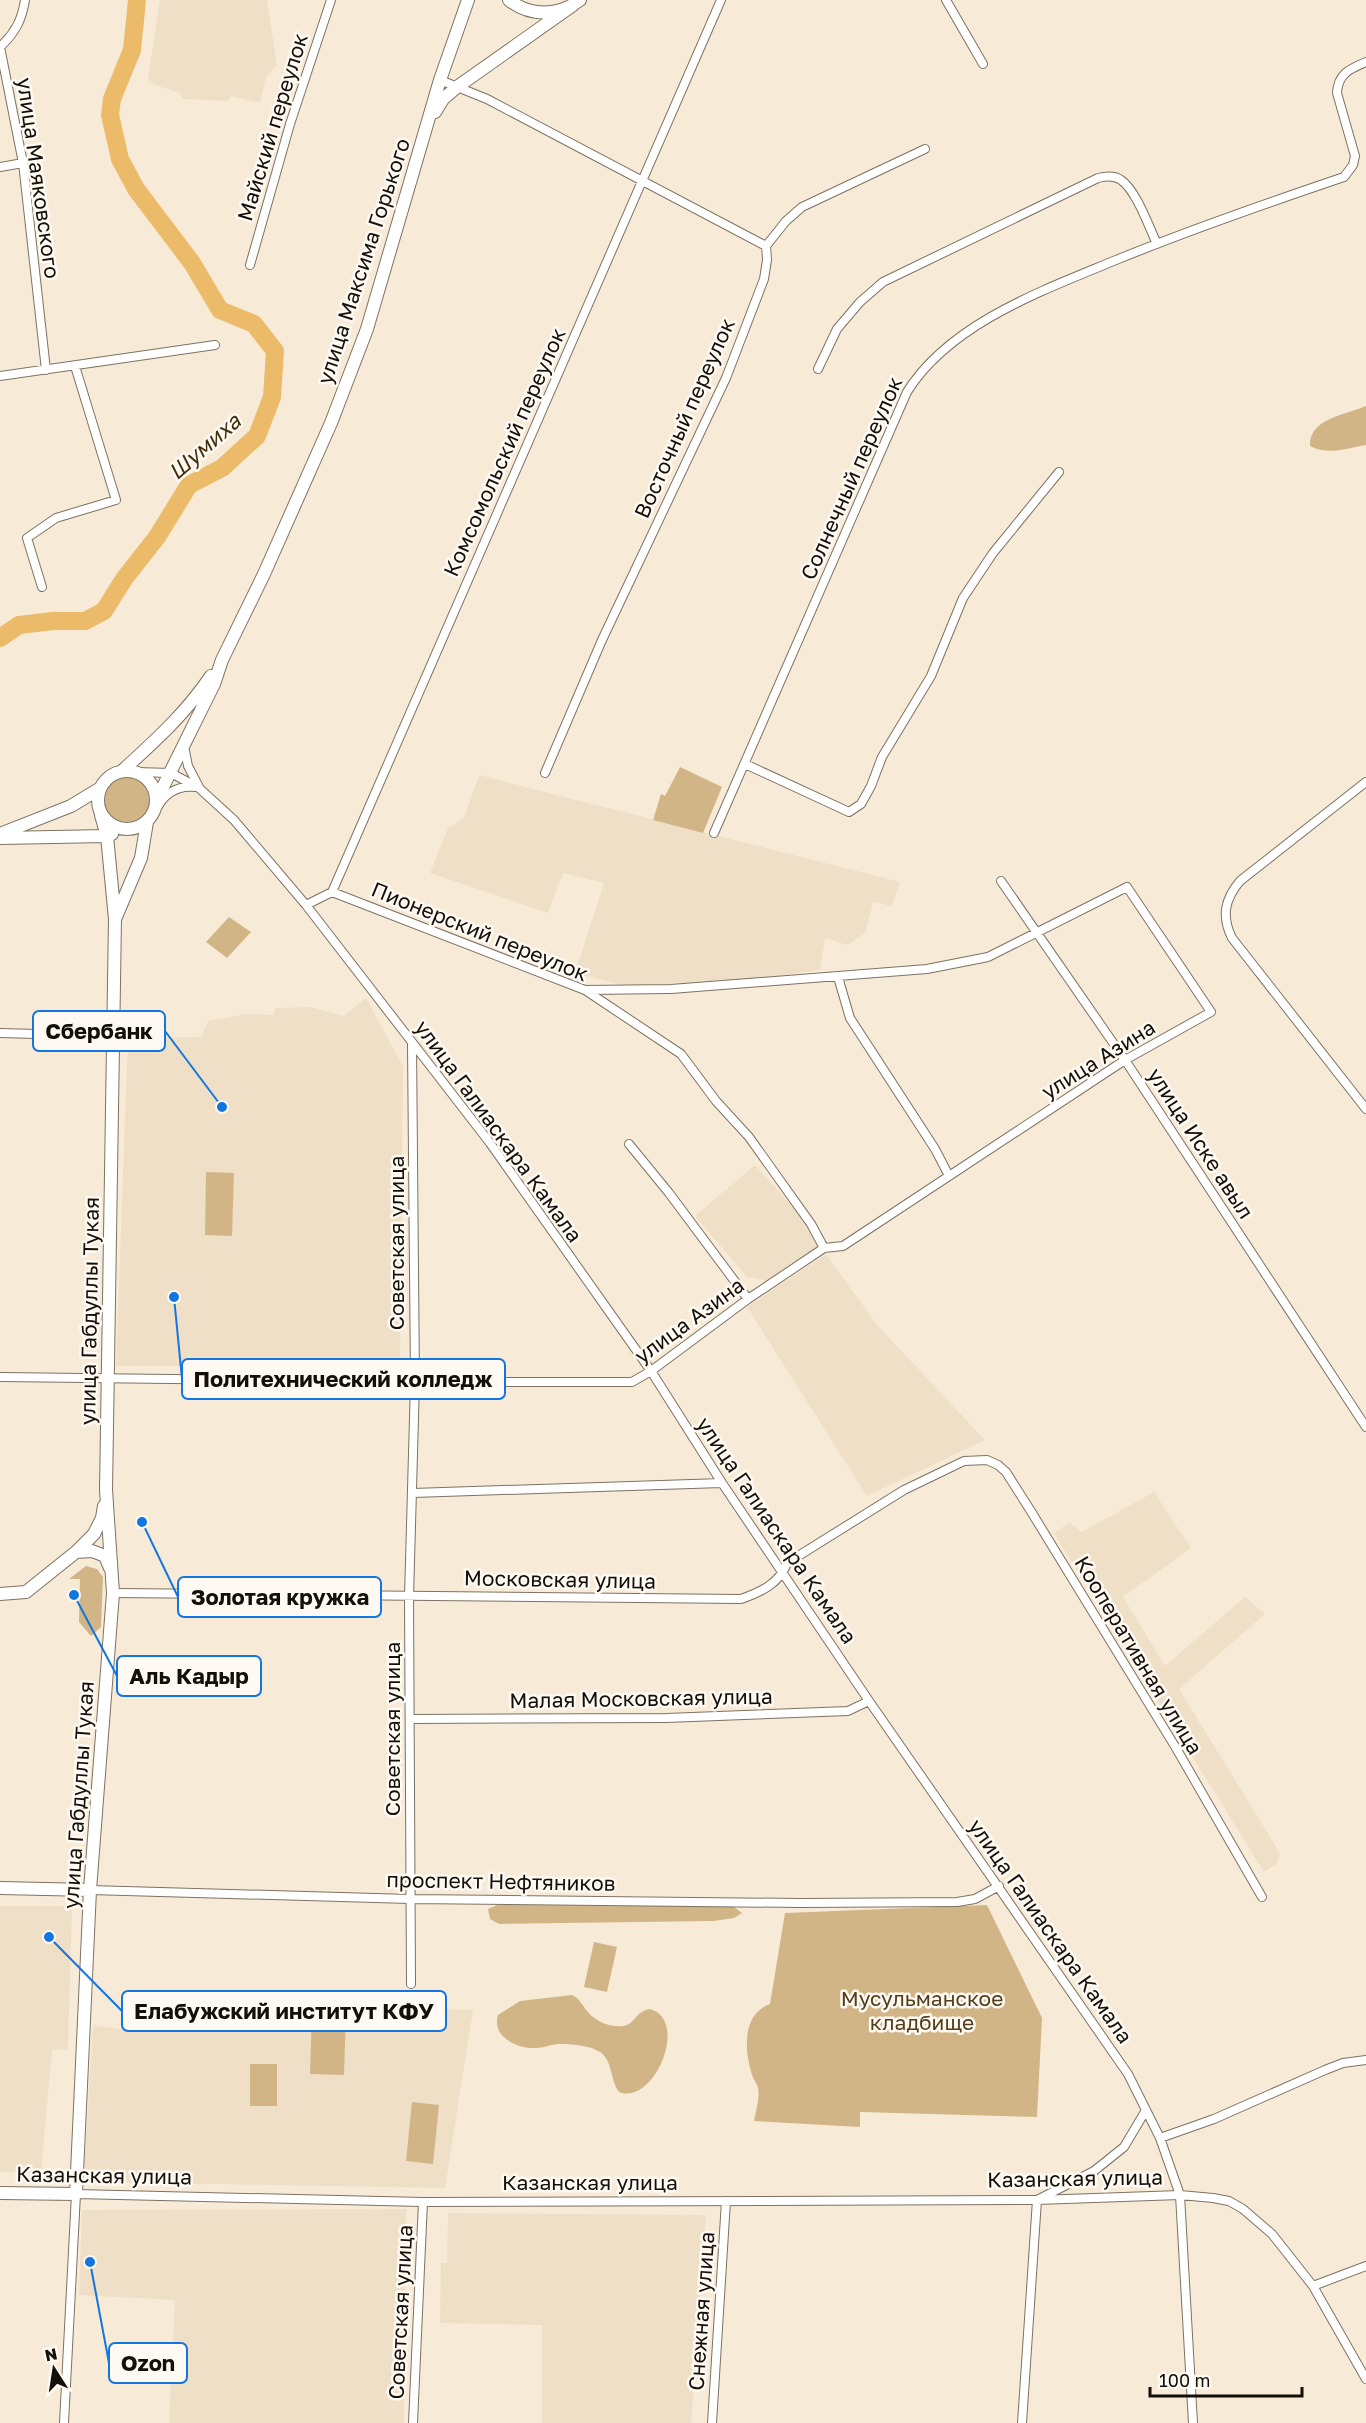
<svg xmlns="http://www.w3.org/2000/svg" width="1366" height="2423" font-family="'Golos Text',sans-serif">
	<rect width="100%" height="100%" fill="#f7ebd8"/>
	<path fill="#efdfc6" d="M160 0H267L277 65 266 77 260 103 230 96 229 101 182 99 180 93 155 85 148 79Z
		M479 775 529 788 900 882 892 906 873 902 865 933 847 945 825 938 820 970 735 982 623 985 575 973 604 883 563 873 548 913 430 873 448 828 464 818Z
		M366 998 403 1066 400 1366H116L128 1038 201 1037 208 1021 246 1014 274 1015 275 1008 311 1007 344 1016Z
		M755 1165 792 1206 818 1246 767 1281 747 1277 695 1216Z
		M826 1254 877 1325 985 1440 867 1496 747 1307Z
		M1154 1492 1191 1548 1123 1597 1165 1666 1245 1597 1265 1614 1179 1689 1280 1853 1277 1864 1264 1872 1054 1533 1069 1523 1082 1532Z
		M0 1906H72L68 2049 52 2050 41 2173 0 2172Z
		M197 2006 473 2010 445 2188 93 2182 85 2177 84 2172 93 2025 131 2031 132 2024 193 2027Z
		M406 2209 404 2423H169L175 2300 79 2295 82 2210Z
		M448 2213 706 2215 691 2423H542V2325L440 2323 441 2263H447Z"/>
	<path fill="#d2b587" d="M1366 406V445C1347 448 1328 456 1310 446 1309 418 1346 415 1366 406Z
		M680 767 722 787 703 833 653 820 661 794 665 796Z
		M104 799a23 23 0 1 1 46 0a23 23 0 1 1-46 0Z
		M229 917 251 932 227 958 206 942Z
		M206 1172 234 1173 232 1236 205 1235Z
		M86 1566 97 1569 103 1577 101 1627 91 1636 79 1622 80 1579H69Z
		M497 1905 724 1906 734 1907 742 1913 734 1918 714 1921 499 1924 490 1919 488 1909Z
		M987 1905 1042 2018 1037 2117 860 2112V2127L754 2121C756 2111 760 2097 758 2088 757 2083 753 2079 752 2075 744 2050 742 2014 770 2004L785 1913Z
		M594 1942 617 1947 607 1992 584 1987Z
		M572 1995C580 1999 582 2005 588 2012 595 2021 611 2028 623 2026 636 2024 634 2012 650 2009 690 2020 654 2106 619 2092 610 2080 613 2061 600 2052 589 2045 571 2044 559 2044 551 2044 544 2048 536 2048 518 2049 491 2037 498 2015L520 2001Z
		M312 2010 346 2011 344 2075 310 2074Z
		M250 2064H277V2106H250Z
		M412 2102 439 2105 433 2164 406 2161Z"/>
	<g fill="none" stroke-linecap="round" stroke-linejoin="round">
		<path stroke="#ecbb69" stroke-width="18" d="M0 638 19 625 53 621H85L104 611 124 579 157 537 189 485 222 468 257 436 272 397 275 351 254 324 220 310 192 263 136 189 120 159 110 115 112 99 132 50 137 0"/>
		<defs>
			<path id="street" d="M25 0C22 20 15 33 0 47L23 163 46 370
				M946 0 983 64
				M440 80 487 99 766 246
				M0 167 23 163
				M250 265 290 124 331 0
				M818 369 837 329 860 302 883 282 1098 178C1106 176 1114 175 1121 180 1136 190 1149 227 1157 244
				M0 376 215 345
				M42 587 27 538 56 518 116 500 75 366
				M184 746 188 766 199 787
				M745 764 849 812 861 804 871 786 882 757 931 676 963 598 993 553 1059 472
				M136 772 171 773 199 788 234 820 306 905 490 1143 651 1371 722 1483 869 1701 1128 2074 1160 2138 1180 2195 1193 2423
				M545 773 602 640 726 378 764 279 767 260 766 246 786 221 802 207 925 149
				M1366 782 1240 881C1225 899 1221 916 1232 938L1366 1109
				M156 810C164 793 178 785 196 787
				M714 833 907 392C950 323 1044 290 1116 260 1192 229 1267 203 1344 177L1353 165 1355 156 1337 93C1338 74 1349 69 1366 62
				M1001 881 1125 1060 1366 1427
				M332 892 585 990 681 1054 716 1101 749 1137 811 1224 824 1248
				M306 905 332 892 721 0
				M838 977 850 1018 935 1149 948 1174
				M0 1033 114 1036
				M629 1144 669 1193 748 1299
				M0 1377 415 1382H632L651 1371 748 1299 824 1248 843 1246 1125 1060 1211 1012 1127 887 988 957 927 969 671 989 585 990
				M413 1493 722 1483
				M113 1593 741 1599C761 1592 780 1583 787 1563L904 1490 964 1461 987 1460 998 1465 1006 1472 1032 1513 1176 1748 1262 1897
				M411 1719 666 1718 848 1711 869 1701
				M90 1890 410 1899 800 1903 957 1902 975 1899 999 1886
				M411 1984 409 1597 415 1382 412 1043
				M1160 2138 1214 2119 1325 2070 1343 2063 1366 2060
				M1313 2286 1366 2266
				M64 2423 76 2194 423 2202 1037 2200 1180 2195 1213 2198 1229 2201 1243 2209 1272 2234 1313 2286 1366 2379
				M413 2423 423 2202
				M712 2423 726 2201
				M1022 2423 1037 2200 1094 2171 1124 2147 1146 2110"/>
			<path id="secondary" d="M509 0C530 17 559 16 580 0
				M435 112 443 99 457 87 573 5
				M98 800a29 29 0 1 1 58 0a29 29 0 1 1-58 0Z
				M122 771C155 741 186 713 211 676
				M157 799 214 684 222 660 264 574 331 423 367 329 440 80 468 0
				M0 834 71 806 99 789
				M0 838 107 836 112 834
				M116 917 141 858 147 822
				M76 1552 92 1551 105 1556 110 1568
				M0 1594 26 1592 76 1552 94 1534 102 1518 104 1506
				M0 1888 90 1890
				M0 2193 76 2194 90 1890 113 1593 106 1490 115 919 107 836 101 815"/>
		</defs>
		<use href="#street" stroke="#7d7262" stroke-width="10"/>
		<use href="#secondary" stroke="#7d7262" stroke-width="14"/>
		<use href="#street" stroke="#fff" stroke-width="8"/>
		<use href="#secondary" stroke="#fff" stroke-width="12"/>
	</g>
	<g text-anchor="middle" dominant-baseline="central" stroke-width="5" stroke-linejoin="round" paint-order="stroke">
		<g font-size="21" fill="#130f09" stroke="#fef9f2">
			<text transform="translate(272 127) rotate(-73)">Майский переулок</text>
			<text transform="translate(39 178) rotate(82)">улица Маяковского</text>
			<text transform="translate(363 261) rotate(-72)">улица Максима Горького</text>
			<text transform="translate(684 418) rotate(-66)">Восточный переулок</text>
			<text transform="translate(504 452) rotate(-66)">Комсомольский переулок</text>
			<text transform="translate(851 478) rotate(-66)">Солнечный переулок</text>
			<text transform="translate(480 931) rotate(22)">Пионерский переулок</text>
			<text transform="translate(1098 1059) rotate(-32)">улица Азина</text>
			<text transform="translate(499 1131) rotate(54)">улица Галиаскара Камала</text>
			<text transform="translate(1201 1143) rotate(57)">улица Иске авыл</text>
			<text transform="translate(396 1243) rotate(-90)">Советская улица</text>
			<text transform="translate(89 1311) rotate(-89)">улица Габдуллы Тукая</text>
			<text transform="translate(689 1320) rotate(-36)">улица Азина</text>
			<text transform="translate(777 1530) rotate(56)">улица Галиаскара Камала</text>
			<text transform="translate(560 1579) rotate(1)">Московская улица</text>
			<text transform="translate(1139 1655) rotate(59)">Кооперативная улица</text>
			<text transform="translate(641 1698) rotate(-1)">Малая Московская улица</text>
			<text transform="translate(392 1729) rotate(-90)">Советская улица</text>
			<text transform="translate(78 1795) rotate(-86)">улица Габдуллы Тукая</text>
			<text transform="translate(501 1881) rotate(1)">проспект Нефтяников</text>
			<text transform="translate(1051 1931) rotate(55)">улица Галиаскара Камала</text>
			<text transform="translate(104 2175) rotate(1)">Казанская улица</text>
			<text transform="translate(1075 2178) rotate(-1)">Казанская улица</text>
			<text x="590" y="2182">Казанская улица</text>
			<text transform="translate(701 2311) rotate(-86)">Снежная улица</text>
			<text transform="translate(400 2312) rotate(-87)">Советская улица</text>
		</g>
		<g font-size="21" fill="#533e1b" stroke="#fef9f2">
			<text x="922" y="1998">Мусульманское<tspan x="922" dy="24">кладбище</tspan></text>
		</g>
		<g font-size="22" font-style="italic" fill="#44300b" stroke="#fef9f2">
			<text transform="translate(204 446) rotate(-41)">Шумиха</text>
		</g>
	</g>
	<path fill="none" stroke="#1276de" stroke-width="2" d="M222 1107L165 1031M174 1297L182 1379M142 1522L178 1597M74 1595L117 1676M49 1937L122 2011M90 2262L109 2363"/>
	<g fill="#1276de" stroke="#fef9f2" stroke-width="2">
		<circle cx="222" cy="1107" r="6"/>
		<circle cx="174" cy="1297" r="6"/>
		<circle cx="142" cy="1522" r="6"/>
		<circle cx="74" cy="1595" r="6"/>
		<circle cx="49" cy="1937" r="6"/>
		<circle cx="90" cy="2262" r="6"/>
	</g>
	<g fill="#fef9f2" stroke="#1276de" stroke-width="2">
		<rect x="33" y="1011" width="132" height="40" rx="6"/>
		<rect x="182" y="1359" width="323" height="40" rx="6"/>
		<rect x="178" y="1577" width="203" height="40" rx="6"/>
		<rect x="117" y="1656" width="144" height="40" rx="6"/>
		<rect x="122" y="1991" width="324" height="40" rx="6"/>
		<rect x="109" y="2343" width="78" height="40" rx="6"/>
	</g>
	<g font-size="22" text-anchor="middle" font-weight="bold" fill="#130f09">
		<text x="99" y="1039">Сбербанк</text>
		<text x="343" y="1387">Политехнический колледж</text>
		<text x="280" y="1605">Золотая кружка</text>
		<text x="189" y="1684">Аль Кадыр</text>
		<text x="284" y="2019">Елабужский институт КФУ</text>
		<text x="148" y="2371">Ozon</text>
	</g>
	<g transform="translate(54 2369) rotate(348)" stroke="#fef9f2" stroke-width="4.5" paint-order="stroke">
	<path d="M0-4.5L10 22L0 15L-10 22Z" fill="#130f09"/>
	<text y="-9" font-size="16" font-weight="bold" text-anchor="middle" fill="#130f09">N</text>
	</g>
	<path d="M1150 2387v9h152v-9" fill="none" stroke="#130f09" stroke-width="3"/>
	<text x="1159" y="2387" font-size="18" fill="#130f09" stroke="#fef9f2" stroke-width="4.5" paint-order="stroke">100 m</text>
</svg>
